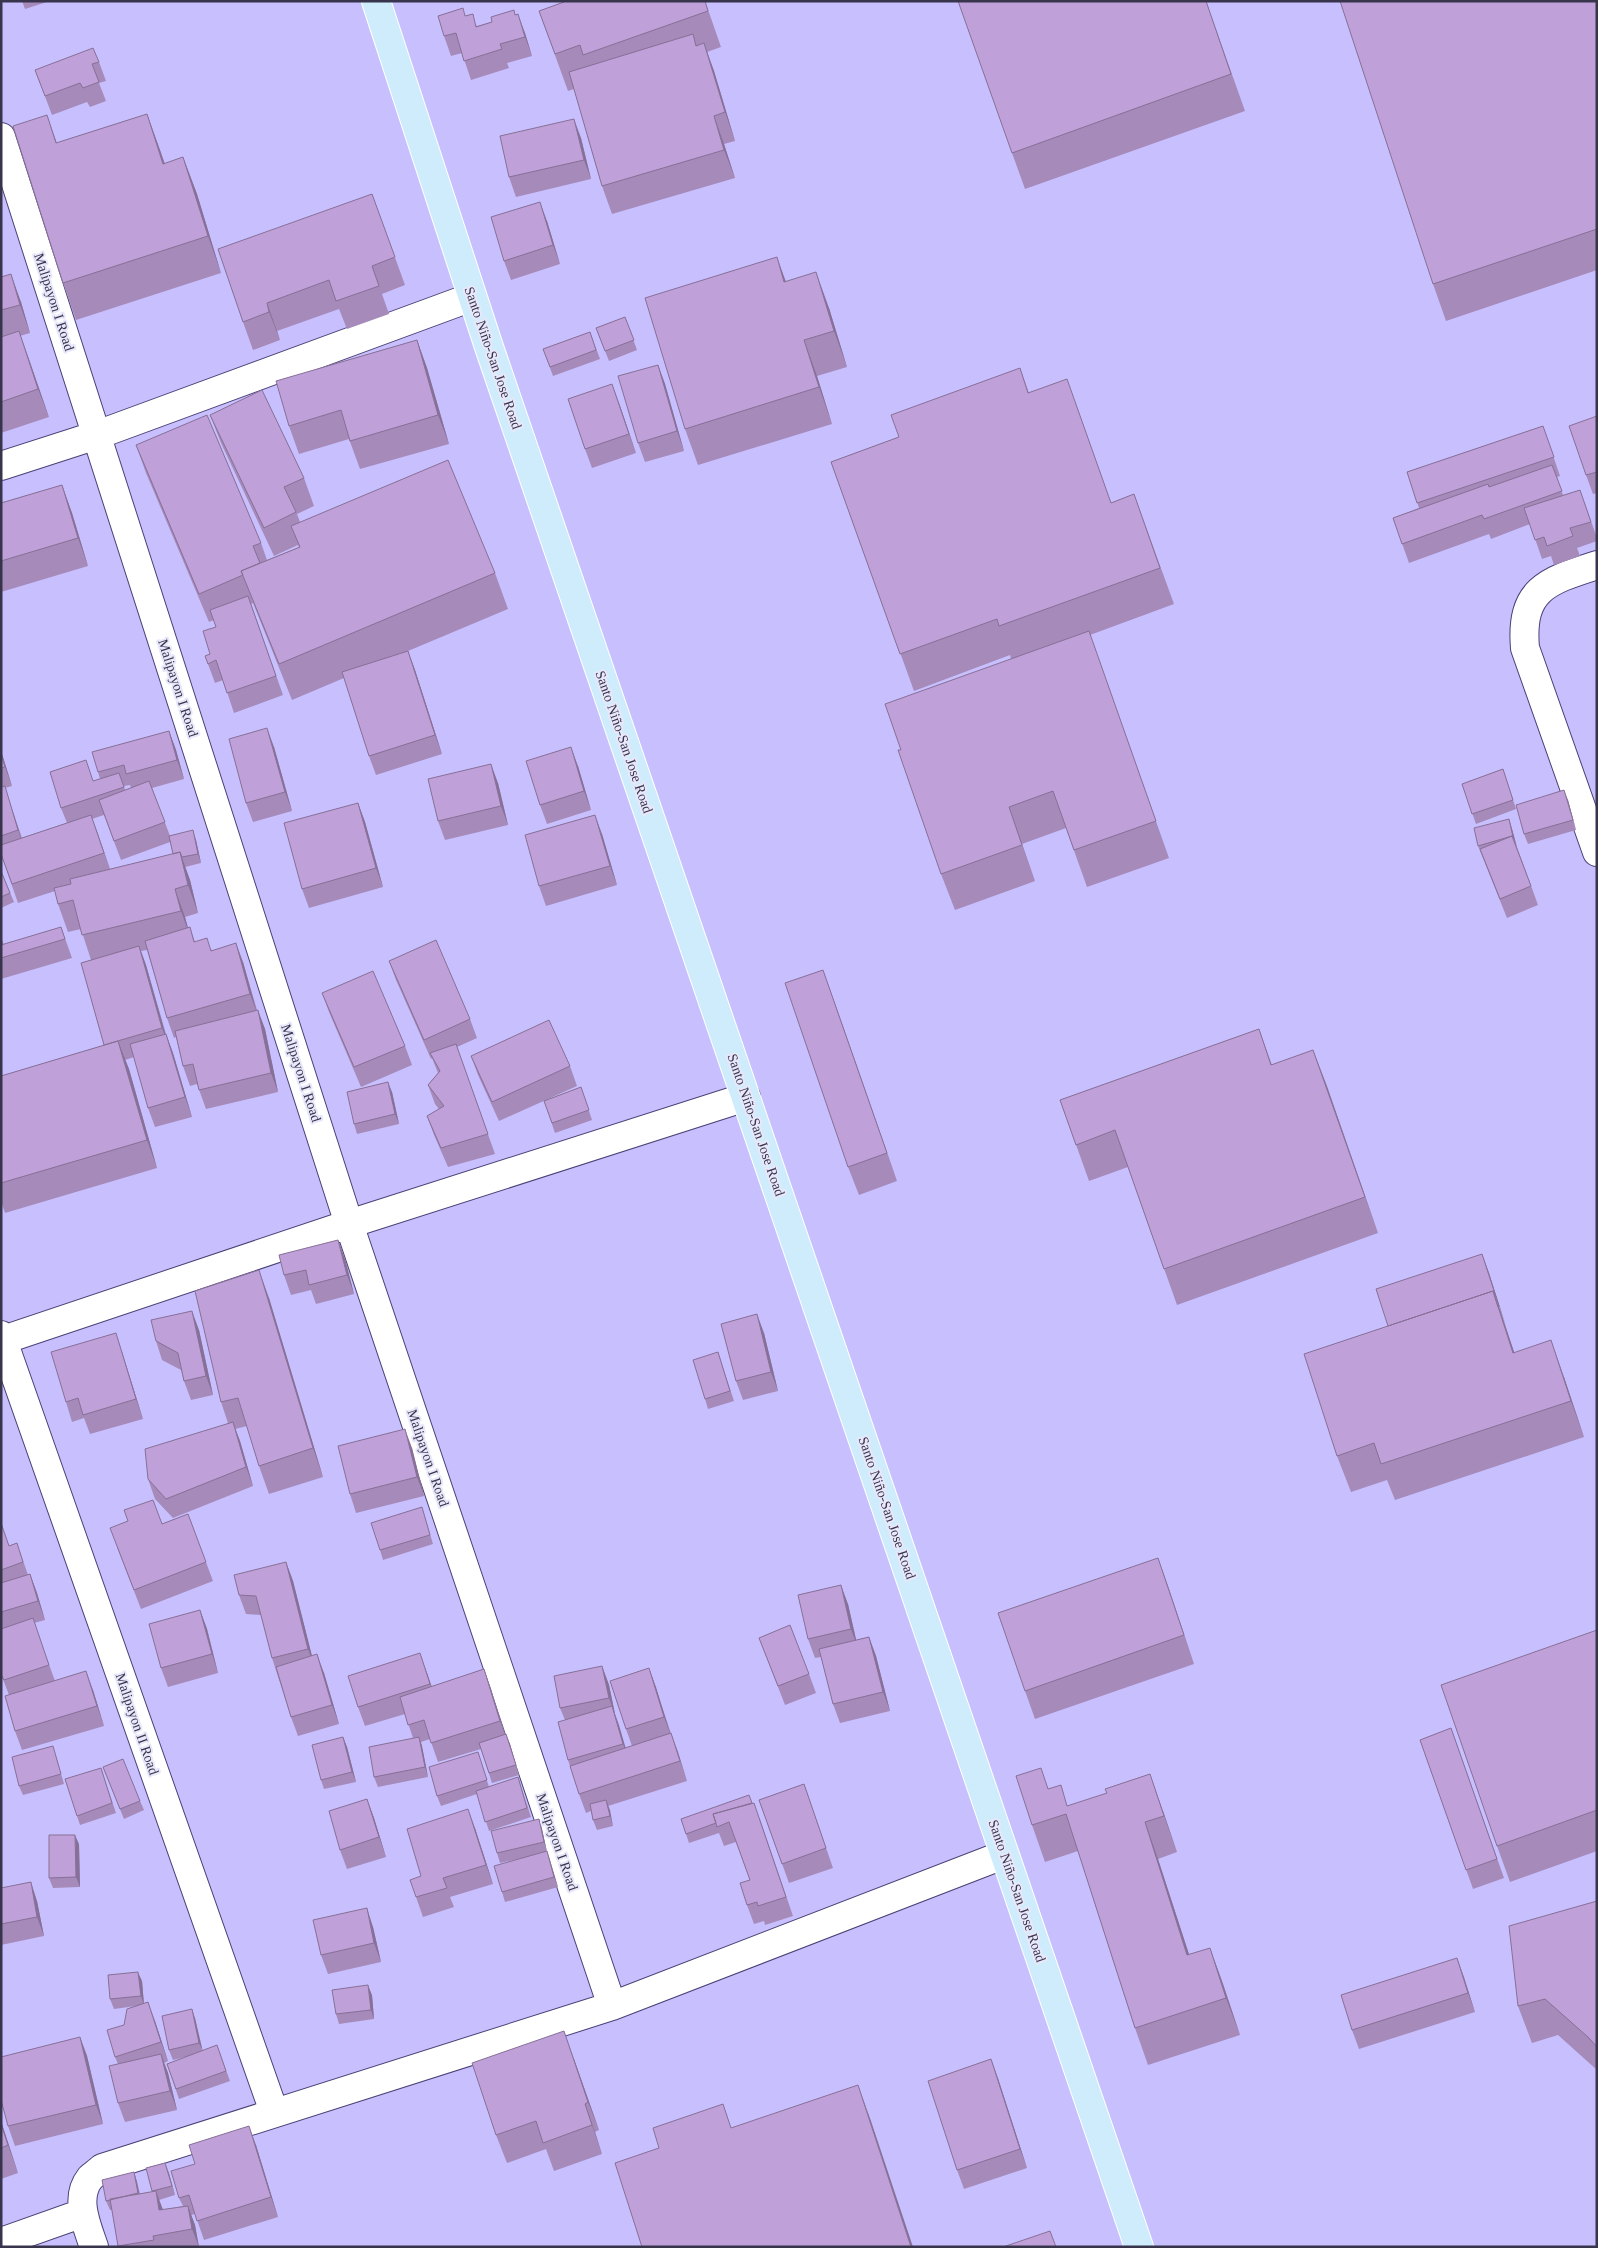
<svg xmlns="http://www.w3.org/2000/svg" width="1598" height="2248" font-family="'Times New Roman',serif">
	<rect width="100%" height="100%" fill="#c8c0fe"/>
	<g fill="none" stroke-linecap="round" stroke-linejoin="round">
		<defs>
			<path id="minor" d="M1 137 349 1224 612 2006
				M1 466 97 435 472 297
				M1597 565C1547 581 1520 589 1525 648L1597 852
				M1 1335 274 2112
				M3 1340 349 1224 746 1097
				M1 2242 83 2213
				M94 2247C87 2226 74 2198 90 2178 93 2175 99 2171 102 2168L612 2006 1003 1855"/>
			<path id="major" d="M376 1 489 347 1139 2247"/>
		</defs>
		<use href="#minor" stroke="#4a4175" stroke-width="30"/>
		<use href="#major" stroke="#fff" stroke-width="30"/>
		<use href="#minor" stroke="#fff" stroke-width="28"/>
		<use href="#major" stroke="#ceecfb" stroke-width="28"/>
	</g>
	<path fill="#a58aba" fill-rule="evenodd" d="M22 1H50L25 9Z
		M563 1H705L721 47 707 52 714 71 735 141 724 144 735 178 612 214 602 186 574 89 568 91 539 11 564 2Z
		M1206 1 1245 111 1025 189 1012 153Z
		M1597 1V270L1446 321 1433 284Z
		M516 15 525 33 532 56 507 63 509 68 471 80 462 53 451 56 444 36 466 16 477 26Z
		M99 62 106 81 99 83 106 101 90 107 87 102 52 115 35 70Z
		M147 114 165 164 183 157 197 194 221 273 76 320 63 283 57 143Z
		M581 138 591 179 516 197 509 177Z
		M372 194 405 285 382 294 389 314 347 329 339 309 277 331 280 340 253 350 243 322Z
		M547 221 560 264 511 280 504 261Z
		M1 277 21 302 30 333 20 336 49 417 1 433Z
		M785 281 829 308 847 367 817 376 832 424 698 465 685 429Z
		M625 317 637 350 609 361 596 328Z
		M590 332 600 359 553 376 543 349Z
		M417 340 427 368 449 444 360 469 349 439 299 454 289 426Z
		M658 365 665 384 684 451 645 462 638 443Z
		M1020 368 1029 393 1111 503 1134 494 1174 604 1090 635 1169 858 1087 887 1066 828 1022 844 1035 881 955 910 941 874 901 750 1011 659 1010 655 914 691 831 462 899 437Z
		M619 403 636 453 592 468 585 449Z
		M210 415 304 478 314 506 297 514 300 522 495 573 508 609 408 651 415 670 442 754 376 775 369 756 344 678 292 700 253 603 251 604 283 695 234 713 223 680 215 683 205 656 210 654 216 627 214 620 209 622 146 473 136 445 261 543 267 560 299 547 298 545 274 556 221 443Z
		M1597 416V493L1593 494 1586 475Z
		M1543 426 1560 476 1557 477 1563 495 1580 490 1597 538V541L1577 548 1580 556 1554 565 1551 556 1542 559 1530 524 1491 539 1489 534 1409 563 1393 518 1419 508 1407 472Z
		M62 485 72 513 88 566 1 592V503Z
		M169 731 176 750 184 779 152 788 170 836 196 840 201 863 185 867 190 880 198 913 185 917 188 928 190 927 195 942 212 950 243 962 257 1010 265 1029 278 1092 206 1109 197 1084 190 1086 183 1066 176 1037 174 1038 167 1018 147 950 141 951 146 965 166 1034 173 1053 192 1117 155 1127 148 1108 134 1057 125 1060 129 1069 157 1168 5 1213 1 1201V1076L104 1045 81 963 91 960 81 929 68 932 58 904 55 891 18 903 2 857H1V751L12 786 5 788 22 838 67 823 61 808 94 781 100 779 98 772ZM130 785 131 788 125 790 124 786ZM104 815 121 860 170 842 173 854 110 869 92 819Z
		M274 747 292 811 253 822 246 803Z
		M578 766 591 810 547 824 540 805Z
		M1503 769 1516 809 1476 824 1462 784Z
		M498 783 508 825 445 840 438 821Z
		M1568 800 1576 830 1528 844 1524 834Z
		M358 803 365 822 383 887 309 908 302 889Z
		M1509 819 1512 829 1517 847 1538 905 1507 918 1478 846Z
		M602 834 617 885 546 906 539 886Z
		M1 871 14 902 1 908Z
		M61 927 72 958 1 979V936L4 945Z
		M389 961 470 1019 477 1038 457 1047 495 1154 448 1167 434 1135 427 1116 439 1109 435 1104 428 1085 438 1073 432 1058 431 1059 396 980Z
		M322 993 405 1046 412 1065 361 1087 329 1012Z
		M833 998 897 1181 859 1195 848 1167Z
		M1259 1029 1272 1065 1313 1050 1378 1233 1177 1305 1128 1167 1089 1181 1060 1100Z
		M471 1056 570 1066 577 1086 499 1121 478 1075Z
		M581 1087 592 1120 555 1133 544 1101Z
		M392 1092 399 1124 357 1134 354 1124Z
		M338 1240 345 1259 354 1294 316 1304 311 1290 291 1295 284 1275Z
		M1482 1254 1489 1273 1514 1353 1564 1377 1584 1437 1395 1500 1387 1480 1351 1492 1337 1456 1388 1326Z
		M269 1298 323 1477 269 1494 259 1466 247 1426 235 1429 240 1441 253 1486 173 1518 155 1499 148 1479 228 1423 221 1402Z
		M199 1330 213 1395 191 1400 184 1381 181 1370 162 1360 156 1341Z
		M764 1333 778 1391 743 1400 736 1381Z
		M122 1352 143 1419 90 1434 84 1418 72 1422 66 1402Z
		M718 1352 734 1401 708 1409 705 1399Z
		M412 1448 424 1496 356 1513 350 1494Z
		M124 1510 162 1524 188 1514 213 1581 141 1609 117 1547 128 1521Z
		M425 1517 433 1544 383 1560 380 1550Z
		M1 1523 9 1546 17 1543 28 1575 30 1574 37 1593 45 1620 34 1623 55 1681 93 1690 104 1726 22 1750 15 1731 9 1695 1 1674Z
		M1158 1558 1194 1664 1035 1719 1025 1691Z
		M286 1562 293 1581 312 1656 324 1673 339 1724 298 1736 291 1717 272 1658 261 1615 246 1614 239 1595Z
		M848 1604 856 1640 869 1637 876 1656 890 1711 840 1723 833 1704 821 1657 815 1658 808 1639Z
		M200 1610 207 1629 218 1673 168 1687 161 1668Z
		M1597 1630V1851L1510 1882 1497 1846Z
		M759 1638 809 1674 816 1693 785 1705Z
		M602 1666 609 1685 615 1714 625 1748 632 1746 626 1729 649 1668 687 1781 608 1806 613 1826 597 1830 593 1820 591 1811 586 1813 579 1794 568 1760 565 1720 560 1708Z
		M484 1669 491 1689 505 1734 510 1744 519 1775 492 1783 481 1749 438 1762 430 1739 421 1742 428 1777 378 1787 374 1777 413 1738 405 1714 365 1726 358 1707 427 1673 432 1687Z
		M1451 1728 1504 1878 1473 1889 1420 1740Z
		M343 1737 347 1747 356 1782 324 1789 321 1780Z
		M478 1752 489 1787 518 1777 531 1817 489 1831 477 1794 441 1806 437 1796Z
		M56 1756 64 1784 23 1795 19 1786Z
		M103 1767 140 1801 144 1810 124 1819Z
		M101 1768 116 1813 80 1825 77 1816Z
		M804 1784 833 1868 789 1883 759 1800Z
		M1049 1789 1068 1806 1163 1811 1177 1852 1158 1859 1189 1955 1210 1948 1223 1984 1240 2035 1148 2065 1135 2028 1078 1851 1045 1862 1032 1825Z
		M367 1799 374 1818 386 1857 347 1869 340 1850Z
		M752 1803 761 1822 793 1916 765 1925 764 1921 754 1924 747 1905 750 1880 736 1842 724 1846 719 1833 689 1843 681 1819Z
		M539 1819 542 1829 547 1852 558 1887 505 1902 502 1892 523 1858 500 1863 497 1853Z
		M475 1828 493 1884 450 1897 454 1907 423 1917 416 1897 421 1876Z
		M79 1844 80 1887 53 1888 49 1878Z
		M1 1888 37 1901 44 1936 1 1945Z
		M1597 1901V2070L1558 2035 1532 2043 1518 2006Z
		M373 1927 381 1962 328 1974 321 1955Z
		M1457 1958 1475 2012 1359 2049 1352 2030Z
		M142 1981 144 2004 155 2021 168 2061 164 2063 168 2073 177 2110 125 2122 118 2103V2064L115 2057 124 2025 136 2006 114 2009 110 1999Z
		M372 1995 374 2019 339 2024 336 2014Z
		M195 2018 202 2051 217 2045 230 2081 179 2099 167 2064 189 2056 173 2060 169 2050Z
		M80 2037 87 2056 103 2124 15 2146 8 2126Z
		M574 2059 599 2130 595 2132 602 2154 554 2171 546 2149 507 2163 496 2135Z
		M991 2059 1027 2168 964 2189 957 2170Z
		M1 2121 18 2173 1 2179Z
		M256 2145 278 2217 204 2240 195 2214 191 2215 195 2225 199 2247H118L112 2210H110L106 2201 134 2172 137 2182 140 2194 153 2192 146 2168 165 2163 175 2195 159 2200 163 2210 183 2206 179 2198Z"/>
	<path fill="#867097" d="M518 14 525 33 532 56 525 37Z
		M704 43 714 71 735 141 725 112Z
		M147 114 160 150 177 201 163 164Z
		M47 115 60 152 56 143Z
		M714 116 724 144 735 178 724 150Z
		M574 119 581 138 591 179 584 160Z
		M183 157 197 194 221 273 208 236Z
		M540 202 547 221 560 264 553 245Z
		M777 257 790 293 784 282Z
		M816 272 829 308 847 367 834 331Z
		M11 274 21 302 30 333 20 305Z
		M267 303 277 331 280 340 269 312Z
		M19 331 29 359 49 417 38 389Z
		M417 340 427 368 449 444 438 415Z
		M804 340 817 376 832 424 819 387Z
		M658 365 665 384 684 451 677 431Z
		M612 384 619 403 636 453 629 434Z
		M62 485 72 513 88 566 78 538Z
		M408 651 415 670 442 754 435 735Z
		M267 728 274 747 292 811 285 792Z
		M169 731 176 750 184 779 177 760Z
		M571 747 578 766 591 810 584 791Z
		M1 751 3 757 12 786 5 767 1 754Z
		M491 764 498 783 508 825 501 806Z
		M5 786 11 806 25 850 18 830Z
		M1564 790 1568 800 1576 830Z
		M358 803 365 822 383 887 376 868Z
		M1009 807 1035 881 1022 845Z
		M91 815 98 834 111 872 104 853Z
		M595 815 602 834 617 885 610 866Z
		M1509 819 1512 829 1517 847 1513 837Z
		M193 830 196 840 201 863 198 854Z
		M180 852 190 880 198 913 188 885Z
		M175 889 185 917 191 939 181 911Z
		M236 943 243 962 257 1013 250 994Z
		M139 946 146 965 169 1047 162 1028Z
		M823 970 833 998 897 1181 887 1153Z
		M258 1010 265 1029 278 1092 271 1073Z
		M166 1034 173 1053 192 1117 185 1097Z
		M118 1041 129 1069 157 1168 147 1140Z
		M1313 1050 1327 1086 1378 1233 1365 1197Z
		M388 1082 392 1092 399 1124 395 1114Z
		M338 1240 345 1259 354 1294 347 1275Z
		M1482 1254 1489 1273 1506 1326 1499 1306Z
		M259 1270 269 1298 323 1477 313 1448Z
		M1493 1291 1506 1328 1527 1390 1513 1353Z
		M192 1311 199 1330 213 1395 206 1376Z
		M757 1314 764 1333 778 1391 771 1372Z
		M116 1333 122 1352 143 1419 136 1399Z
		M1551 1340 1564 1377 1584 1437 1571 1401Z
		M233 1422 240 1441 253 1486 246 1467Z
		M405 1429 412 1448 424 1496 417 1477Z
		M1158 1558 1168 1586 1194 1664 1184 1635Z
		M286 1562 293 1581 315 1668 308 1649Z
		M30 1574 37 1593 45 1620 38 1601Z
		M841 1585 848 1604 858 1648 851 1629Z
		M200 1610 207 1629 218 1673 212 1654Z
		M869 1637 876 1656 890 1711 883 1692Z
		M420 1653 427 1673 437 1703 430 1684Z
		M317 1654 324 1673 339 1724 332 1705Z
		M602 1666 609 1685 615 1714 619 1725 630 1763 623 1744 614 1712 609 1698Z
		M649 1668 656 1687 671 1736 664 1717Z
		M484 1669 491 1689 507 1741 500 1721Z
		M86 1671 93 1690 104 1726 97 1706Z
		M671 1733 678 1752 687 1781 680 1761Z
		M506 1734 510 1744 519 1775 516 1765Z
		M343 1737 347 1747 356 1782 352 1772Z
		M419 1737 422 1746 428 1777 425 1767Z
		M1150 1774 1163 1811 1177 1852 1164 1816Z
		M367 1799 374 1818 386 1857 379 1837Z
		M606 1800 610 1810 613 1826 610 1816Z
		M468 1809 475 1828 493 1884 486 1865Z
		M539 1819 542 1829 547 1852 544 1842Z
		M1145 1822 1158 1859 1201 1991 1187 1955Z
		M75 1835 79 1844 80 1887 76 1877Z
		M547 1851 550 1860 558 1887 554 1877Z
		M31 1882 37 1901 44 1936 37 1917Z
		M367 1908 373 1927 381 1962 374 1943Z
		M1210 1948 1223 1984 1240 2035 1226 1998Z
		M1457 1958 1464 1977 1475 2012 1468 1993Z
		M138 1972 142 1981 144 2005 141 1996Z
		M368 1985 372 1995 374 2019 371 2010Z
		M148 2002 155 2021 168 2061 161 2042Z
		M192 2009 195 2018 203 2052 199 2043Z
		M564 2031 574 2059 599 2130 588 2102Z
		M80 2037 87 2056 103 2124 96 2105Z
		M161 2054 168 2073 177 2110 170 2091Z
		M991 2059 998 2078 1027 2168 1020 2149Z
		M858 2085 871 2121 913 2247H911Z
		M585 2104 595 2132 602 2154 592 2125Z
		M1 2121 18 2173 8 2145 1 2124Z
		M249 2126 256 2145 278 2217 271 2197Z
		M165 2163 169 2173 175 2195 172 2186Z
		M134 2172 137 2182 141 2203 138 2193Z
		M156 2191 163 2210H159Z
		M188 2206 195 2225 199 2247 192 2229Z"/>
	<path fill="#c0a0d8" stroke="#867097" d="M563 1H705L708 11 583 55 580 45 555 54 539 11 564 2Z
		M958 1H1206L1231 74 1012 153Z
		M1340 1H1597V229L1433 284Z
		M463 8 465 16 473 14 476 27 492 22 491 17 514 10 515 15 518 14 525 37 500 44 502 49 464 61 456 33 444 36 438 16Z
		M693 34 696 46 704 43 725 112 714 116 724 150 602 186 569 72Z
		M93 48 99 62 92 64 99 82 83 88 80 83 45 96 35 70Z
		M147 114 163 164 183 157 208 236 63 283 13 126 47 115 56 143Z
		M574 119 584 160 509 177 500 136Z
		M372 194 395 257 372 266 379 286 336 301 329 280 267 303 269 312 243 322 218 249Z
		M540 202 553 245 504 261 491 217Z
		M777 257 784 282 816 272 834 331 804 340 819 387 685 429 645 298Z
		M11 274 20 305 1 310V277Z
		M625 317 634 340 605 351 596 328Z
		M19 331 38 389 1 402V337Z
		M590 332 596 350 550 367 543 349Z
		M417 340 438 415 350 441 341 410 289 426 276 381Z
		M658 365 677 431 638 443 618 376Z
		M1020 368 1028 393 1067 379 1111 503 1134 494 1160 568 999 626 997 619 900 654 831 462 899 437 891 415Z
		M612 384 629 434 585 449 568 399Z
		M262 390 304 478 284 487 296 512 264 528 210 415Z
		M207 415 261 543 253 546 260 563 241 571 243 575 199 594 136 445Z
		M1597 416V472L1586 475 1569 426Z
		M1543 426 1554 457 1417 503 1407 472Z
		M448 460 495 573 279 664 241 571 300 547 291 526Z
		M1552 465 1562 491 1484 519 1482 515 1402 544 1393 518 1488 484 1489 487Z
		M62 485 78 538 1 561V503Z
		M1580 490 1591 522 1570 528 1573 536 1547 546 1544 537 1535 540 1524 508Z
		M248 596 276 676 227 693 216 660 208 664 205 656 210 654 203 631 216 627 210 610Z
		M1089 631 1156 821 1074 850 1053 791 1009 807 1022 845 941 874 898 750H901L885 704Z
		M408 651 435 735 369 756 342 672Z
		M267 728 285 792 246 803 229 739Z
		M169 731 177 760 126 774 124 765 98 772 92 752Z
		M571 747 584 791 540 805 526 761Z
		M1 754 5 767 1 768Z
		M86 760 93 781 119 773 124 787 61 808 50 772Z
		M491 764 501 806 438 821 428 779Z
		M1503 769 1513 800 1472 814 1462 784Z
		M149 781 165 822 114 841 99 800Z
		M5 786 18 830 1 836V787Z
		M1564 790 1573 820 1524 834 1516 805Z
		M358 803 376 868 302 889 284 823Z
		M91 815 104 853 12 884 1 854V845Z
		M595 815 610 866 539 886 525 835Z
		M1509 819 1513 837 1512 836 1478 846 1474 828Z
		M193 830 198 854 182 857 180 852 173 854 169 836Z
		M1512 836 1531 886 1500 899 1480 849Z
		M180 852 188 885 175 889 181 911 82 935 73 900 58 904 54 888 71 884 70 879Z
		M1 871 10 893 1 897Z
		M61 927 65 939 1 958V945Z
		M190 927 194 942 207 938 211 951 236 943 250 994 167 1018 145 941Z
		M436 940 470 1019 424 1040 389 961Z
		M139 946 162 1028 104 1045 81 963Z
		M823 970 887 1153 848 1167 785 983Z
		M373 971 405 1046 354 1067 322 993Z
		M258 1010 271 1073 199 1090 193 1064 183 1066 175 1031Z
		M549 1020 570 1066 492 1102 471 1056Z
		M1259 1029 1271 1065 1313 1050 1365 1197 1164 1269 1115 1130 1076 1145 1060 1100Z
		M166 1034 185 1097 148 1108 130 1044Z
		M118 1041 147 1140 1 1183V1076Z
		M456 1044 488 1134 441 1148 427 1116 444 1106 428 1085 440 1071 430 1053Z
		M388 1082 395 1114 354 1124 347 1092Z
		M581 1087 589 1110 552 1123 544 1101Z
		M338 1240 347 1275 309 1285 306 1270 284 1275 279 1255Z
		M1482 1254 1499 1306 1498 1307 1493 1291 1388 1326 1376 1289Z
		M259 1270 313 1448 259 1466 238 1398 221 1402 195 1291Z
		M1493 1291 1513 1353 1551 1340 1571 1401 1381 1464 1374 1443 1337 1456 1304 1354Z
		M192 1311 206 1376 184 1381 178 1353 156 1341 151 1320Z
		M757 1314 771 1372 736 1381 721 1324Z
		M116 1333 136 1399 83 1415 78 1398 66 1402 51 1352Z
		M718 1352 730 1391 705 1399 693 1360Z
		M233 1422 246 1467 166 1499 148 1479 145 1449Z
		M405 1429 417 1477 350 1494 338 1446Z
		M153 1500 162 1524 188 1514 206 1562 134 1590 110 1528 128 1521 124 1510Z
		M422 1507 430 1535 380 1550 371 1523Z
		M1 1523 9 1546 17 1543 23 1562 1 1570Z
		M1158 1558 1184 1635 1025 1691 998 1613Z
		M286 1562 308 1649 272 1658 256 1596 239 1595 234 1575Z
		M30 1574 38 1601 1 1612V1583Z
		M841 1585 851 1629 808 1639 798 1595Z
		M200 1610 212 1654 161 1668 149 1624Z
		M33 1618 49 1665 4 1680 1 1674V1629Z
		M790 1625 809 1674 778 1686 759 1638Z
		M1597 1630V1810L1497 1846 1441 1685Z
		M869 1637 883 1692 833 1704 819 1649Z
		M420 1653 430 1684 358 1707 348 1676Z
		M317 1654 332 1705 291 1717 276 1667Z
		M602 1666 609 1698 560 1708 554 1676Z
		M649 1668 664 1717 626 1729 610 1681Z
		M484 1669 500 1721 431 1743 424 1720 408 1725 400 1697Z
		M86 1671 97 1706 15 1731 5 1696Z
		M612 1706 623 1744 568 1760 558 1722Z
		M1451 1728 1497 1859 1466 1870 1420 1740Z
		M671 1733 680 1761 579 1794 570 1766Z
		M506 1734 516 1765 489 1773 479 1743Z
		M343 1737 352 1772 321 1780 312 1745Z
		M419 1737 425 1767 374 1777 369 1747Z
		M53 1746 61 1774 19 1786 12 1757Z
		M478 1752 487 1780 437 1796 429 1767Z
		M123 1759 140 1801 120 1809 103 1767Z
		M101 1768 112 1803 77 1816 65 1779Z
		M1041 1768 1048 1789 1061 1785 1067 1806 1107 1793 1105 1789 1150 1774 1164 1816 1145 1822 1187 1955 1210 1948 1226 1998 1135 2028 1066 1814 1032 1825 1016 1776Z
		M518 1777 527 1808 485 1822 476 1791Z
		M804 1784 826 1848 782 1864 759 1800Z
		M749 1795 752 1803 713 1814 716 1823 686 1834 681 1819Z
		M367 1799 379 1837 340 1850 329 1811Z
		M606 1800 610 1816 593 1820 590 1804Z
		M754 1803 786 1897 758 1906 757 1902 747 1905 740 1883 750 1880 729 1822 717 1827 713 1814Z
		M468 1809 486 1865 443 1878 447 1888 416 1897 410 1880 421 1876 407 1829Z
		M539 1819 544 1842 497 1853 491 1831Z
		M49 1835H75L76 1877 49 1878Z
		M547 1851 554 1877 502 1892 494 1866Z
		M31 1882 37 1917 1 1924V1888Z
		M1597 1901V2047L1589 2038 1545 1999 1518 2006 1509 1926Z
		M367 1908 374 1943 321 1955 313 1920Z
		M1457 1958 1468 1993 1352 2030 1341 1995Z
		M138 1972 141 1996 110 1999 108 1975Z
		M368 1985 371 2010 336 2014 332 1990Z
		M148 2002 161 2042 115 2057 107 2030 124 2025 127 2009Z
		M192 2009 199 2043 169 2050 162 2016Z
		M564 2031 588 2102 585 2104 592 2125 543 2143 536 2121 496 2135 472 2063Z
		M80 2037 96 2105 8 2126 1 2100V2057Z
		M217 2045 226 2071 176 2089 167 2064Z
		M161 2054 170 2091 118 2103 109 2066Z
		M991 2059 1020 2149 957 2170 928 2081Z
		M858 2085 911 2247H642L615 2163 659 2148 653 2128 723 2104 731 2128Z
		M1 2124 8 2145 1 2148Z
		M249 2126 271 2197 197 2221 189 2195 179 2198 171 2171 195 2164 189 2145Z
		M165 2163 172 2186 152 2191 146 2168Z
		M134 2172 138 2193 106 2201 102 2180Z
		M156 2191 159 2210 188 2206 192 2229 153 2236 154 2240 118 2246 110 2199Z
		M1050 2231 1056 2247H1003Z"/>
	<g text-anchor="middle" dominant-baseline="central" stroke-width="4" stroke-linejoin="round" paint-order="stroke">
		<g font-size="14" fill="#37344c" stroke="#e9e8fb">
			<text transform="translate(54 302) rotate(72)">Malipayon I Road</text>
			<text transform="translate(493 358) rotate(71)">Santo Niño-San Jose Road</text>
			<text transform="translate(178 688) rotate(72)">Malipayon I Road</text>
			<text transform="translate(624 742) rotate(71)">Santo Niño-San Jose Road</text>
			<text transform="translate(301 1073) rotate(72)">Malipayon I Road</text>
			<text transform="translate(756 1125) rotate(71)">Santo Niño-San Jose Road</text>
			<text transform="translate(428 1458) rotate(71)">Malipayon I Road</text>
			<text transform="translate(887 1508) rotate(71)">Santo Niño-San Jose Road</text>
			<text transform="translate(137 1724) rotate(71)">Malipayon II Road</text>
			<text transform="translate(557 1842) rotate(71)">Malipayon I Road</text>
			<text transform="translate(1017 1891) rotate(71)">Santo Niño-San Jose Road</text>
		</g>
	</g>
	<rect width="1598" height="2248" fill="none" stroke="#37344c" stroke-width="5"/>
</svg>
